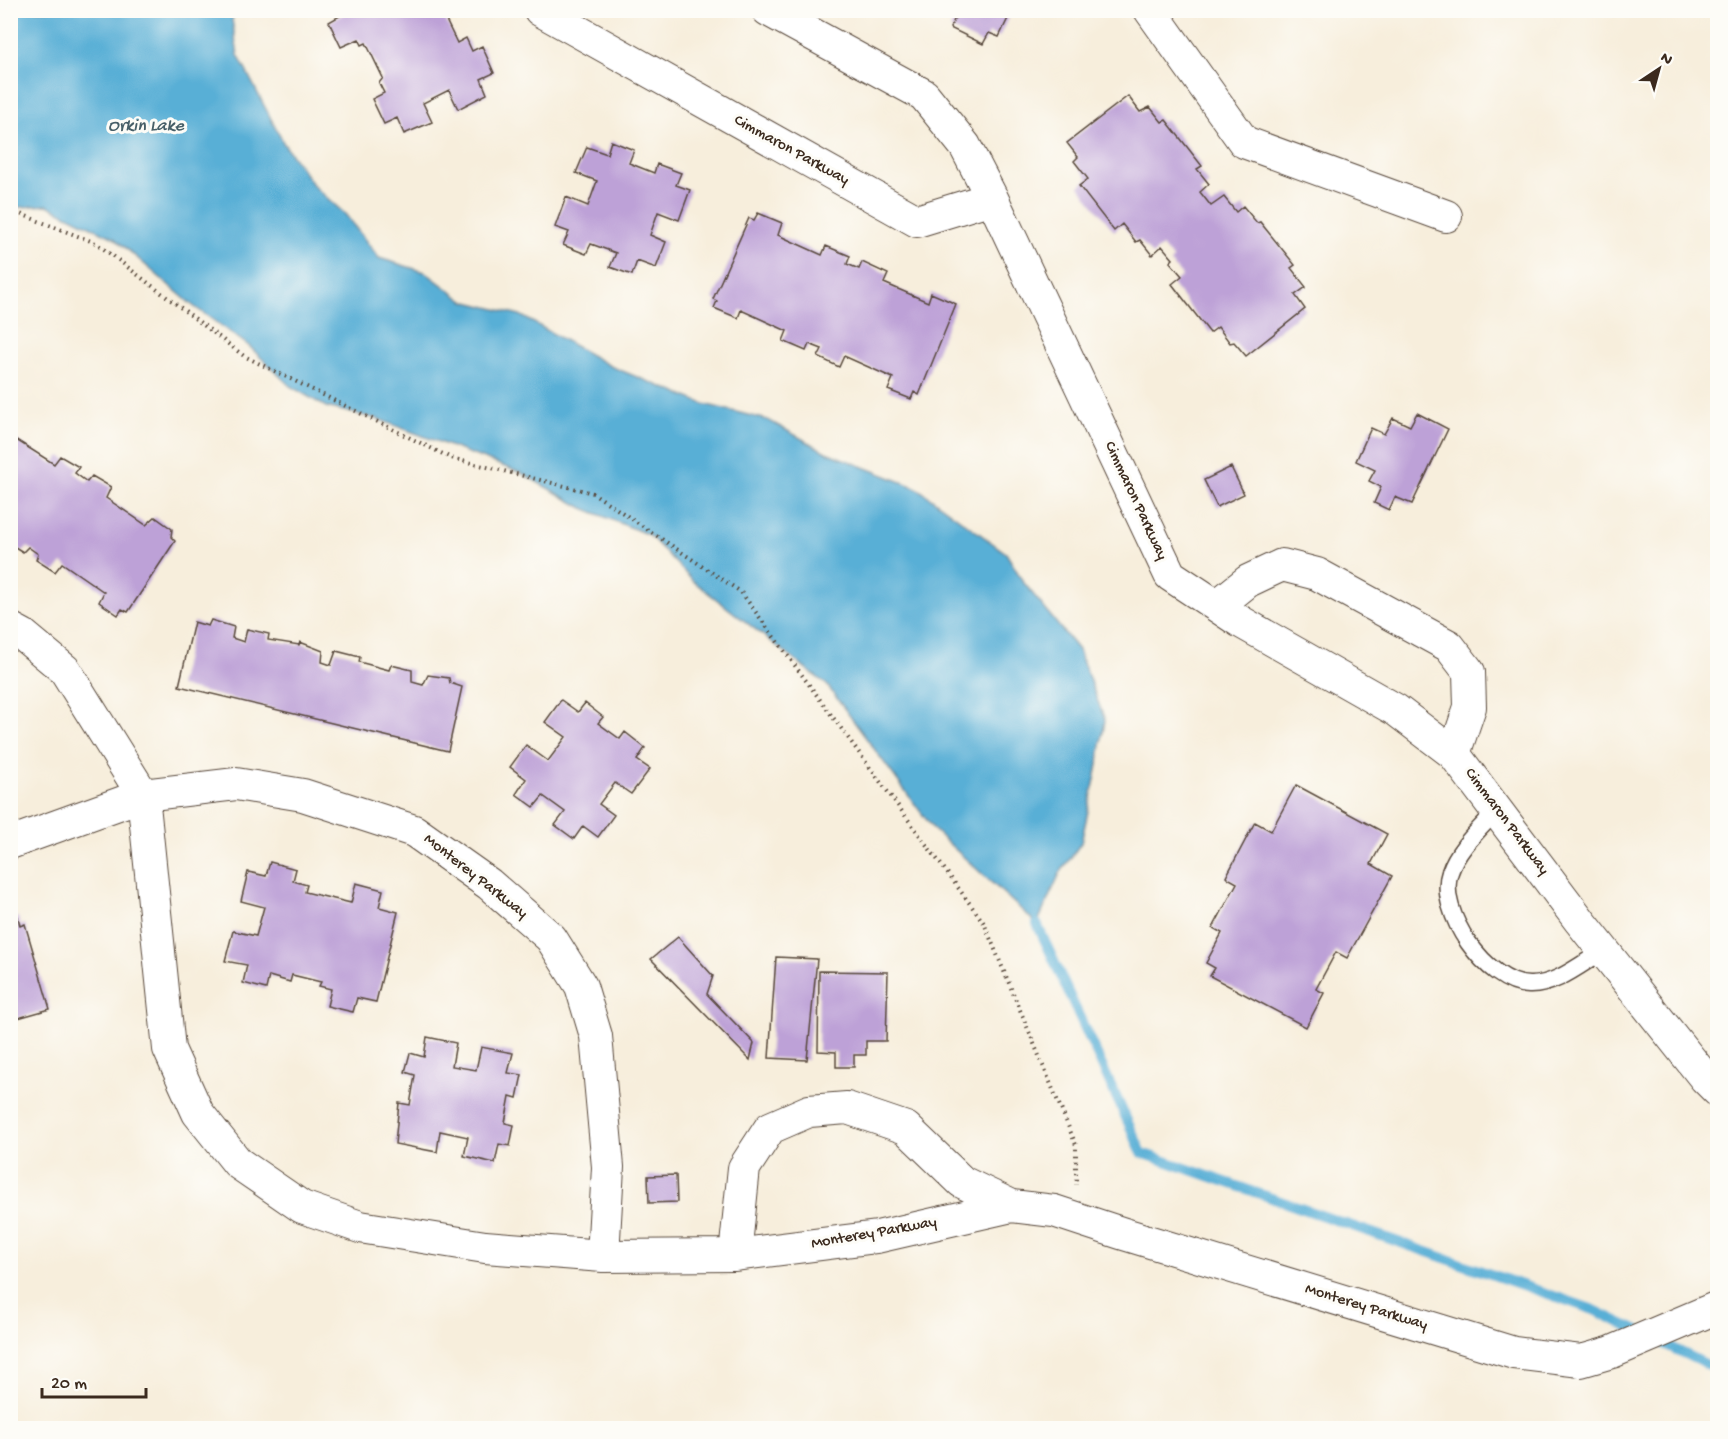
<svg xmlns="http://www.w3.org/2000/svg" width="1728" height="1439" font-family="'Gochi Hand',sans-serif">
	<rect width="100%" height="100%" fill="#fdfcf7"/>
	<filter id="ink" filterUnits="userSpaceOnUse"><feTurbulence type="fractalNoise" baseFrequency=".0167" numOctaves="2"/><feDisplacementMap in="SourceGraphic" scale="12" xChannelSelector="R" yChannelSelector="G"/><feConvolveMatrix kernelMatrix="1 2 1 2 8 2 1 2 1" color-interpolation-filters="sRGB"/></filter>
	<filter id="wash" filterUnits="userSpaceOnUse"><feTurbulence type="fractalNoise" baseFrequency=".008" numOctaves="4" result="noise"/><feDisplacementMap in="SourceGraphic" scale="24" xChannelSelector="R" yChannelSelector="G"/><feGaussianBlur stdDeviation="1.35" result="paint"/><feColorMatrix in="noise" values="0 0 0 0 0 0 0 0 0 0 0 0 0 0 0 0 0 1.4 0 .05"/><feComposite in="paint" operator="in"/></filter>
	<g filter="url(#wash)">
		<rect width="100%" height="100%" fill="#f7eedc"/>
		<path fill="#59afd6" stroke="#4a6c7a" stroke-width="1.5" d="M11 10 235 11 232 20 238 55 284 144 314 186 345 214 379 258 425 272 464 301 520 315 610 366 704 404 768 420 826 452 917 488 1006 553 1024 583 1078 650 1105 720 1097 770 1081 843 1060 873 1037 924 934 830 827 685 693 581 649 535 583 508 521 473 378 419 326 407 290 386 249 346 192 305 114 238 47 205 11 208Z"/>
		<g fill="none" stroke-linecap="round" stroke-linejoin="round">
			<path stroke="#59afd6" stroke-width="10" d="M1037 924 1142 1153 1594 1310 1642 1333
				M1656 1340 1718 1370"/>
		</g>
		<g id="blocks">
			<path fill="#bda1d7" d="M344 10H441L457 43 466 38 472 51 482 46 494 73 481 79 487 94 458 109 449 90 423 103 432 122 404 134 397 118 384 124 372 99 384 93 379 83 383 78 366 43 362 45 359 39 341 47 329 22 345 13Z
				M940 10H1012L999 37 989 33 983 44 950 28 955 18Z
				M1128 96 1140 112 1150 107 1162 122 1166 120 1202 166 1197 169 1209 184 1200 192 1211 206 1224 197 1236 212 1243 206 1257 223 1260 222 1295 265 1291 268 1306 287 1295 295 1305 309 1246 356 1234 342 1230 343 1218 327 1210 333 1172 284 1182 276 1170 262 1173 259 1162 246 1152 255 1140 240 1136 242 1122 224 1114 231 1079 186 1088 179 1074 161 1078 157 1067 143Z
				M611 141 634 150 629 163 654 173 657 164 681 173 676 185 690 190 679 220 658 212 650 235 666 242 656 268 637 261 632 275 610 267 616 253 591 244 586 254 563 245 569 232 555 227 566 197 588 206 597 181 576 173 587 147 607 154Z
				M758 213 782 223 778 235 822 255 826 246 850 256 847 264 859 269 862 262 888 274 884 283 928 302 931 293 956 304 919 395 914 392 911 399 888 390 893 378 844 356 839 367 818 357 822 349 809 344 806 351 783 341 787 331 741 310 738 318 714 308 717 301 713 299 749 218 754 220Z
				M1417 413 1448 429 1412 504 1395 497 1389 510 1374 503 1381 487 1369 481 1375 470 1356 461 1371 428 1384 434 1393 418 1410 426Z
				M10 436 54 464 60 456 79 467 75 473 87 482 92 476 111 487 106 498 146 525 155 517 172 529 171 537 175 541 128 612 122 609 118 615 99 602 104 592 62 563 55 572 36 560 38 554 28 547 23 552 10 544Z
				M1231 467 1244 494 1217 507 1204 480Z
				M211 620 234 627 232 638 244 642 247 629 269 634 268 640 299 645 300 642 323 651 322 662 331 665 336 651 360 657 359 662 389 670 391 665 412 670V682L423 685 428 675 449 678 450 683 462 687 448 751 179 686 194 622 208 626Z
				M561 700 578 712 585 703 603 717 598 723 620 739 625 732 645 748 637 760 650 769 631 794 615 783 599 804 614 815 598 837 583 826 574 839 555 825 565 812 543 796 534 807 516 794 526 779 510 767 526 745 548 761 566 737 545 722Z
				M1296 785 1387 834 1371 864 1392 876 1347 958 1336 952 1316 989 1324 993 1306 1027 1210 976 1215 968 1206 963 1222 933 1213 928 1237 883 1226 877 1255 822 1271 831Z
				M270 862 296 869 293 881 307 885 305 892 351 903 356 883 383 890 379 907 398 912 376 1002 357 998 353 1012 327 1006 331 989 319 986 321 982 292 975 290 982 269 976 266 989 243 983 247 965 225 961 233 931 256 936 264 907 241 901 248 872 266 876Z
				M18 917 20 926 25 924 50 1009 11 1020 10 919Z
				M678 937 713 976 707 994 754 1043 750 1060 651 959Z
				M776 957 817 959 807 1060 769 1058Z
				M819 971 888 972 886 1041H866V1055H854V1067H836V1052L818 1051Z
				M427 1037 456 1043 452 1066 476 1070 481 1047 513 1053 508 1073 522 1075 517 1098 510 1096 505 1123 514 1125 510 1146 499 1144 495 1163 464 1156 468 1137 440 1131 437 1152 395 1144 399 1103 410 1105 415 1075 405 1072 410 1053 424 1057Z
				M676 1175 677 1202 649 1203 648 1176Z"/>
		</g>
	</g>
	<g filter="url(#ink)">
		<use href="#blocks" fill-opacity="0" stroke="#57473a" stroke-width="1.5"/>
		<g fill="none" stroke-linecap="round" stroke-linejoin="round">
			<defs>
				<path id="service" d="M1497 810C1481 828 1458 848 1450 872 1436 911 1487 984 1529 985 1555 986 1581 964 1603 951"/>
				<path id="minor" d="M540 10 917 221 992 198 1170 575 1241 622 1396 710 1454 754 1580 921 1705 1078 1718 1091
					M768 10 924 95 965 146 992 198
					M1150 10 1244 142 1446 216
					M1217 606 1248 581 1282 565 1317 574 1449 646 1469 672 1470 707 1454 754
					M10 628 23 635 65 670 143 795 169 1049 198 1113 238 1163 302 1207 360 1227 485 1247 603 1256 735 1255 877 1237 1012 1206 1054 1211 1121 1233 1514 1353 1581 1361 1612 1352 1718 1307
					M10 843 143 795 236 784 303 795 414 831 489 884 551 938 581 986 596 1036 608 1167 603 1256
					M735 1255 744 1168 770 1128 809 1111 847 1108 906 1128 962 1182 1012 1206"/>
			</defs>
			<use href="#service" stroke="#57473a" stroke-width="19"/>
			<use href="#minor" stroke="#57473a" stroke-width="34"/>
			<path stroke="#57473a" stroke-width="4" stroke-dasharray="1.5 4.5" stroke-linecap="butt" d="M10 210 96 243 244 356 451 458 593 493 741 592 984 923 1076 1145V1185"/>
			<use href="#service" stroke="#fff" stroke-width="16"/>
			<use href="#minor" stroke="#fff" stroke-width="32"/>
		</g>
	</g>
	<g text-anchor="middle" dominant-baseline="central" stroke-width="6" stroke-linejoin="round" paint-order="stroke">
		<g font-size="16" fill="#3b2a1e" stroke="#fdfcf7">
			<text transform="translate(791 151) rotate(29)">Cimmaron Parkway</text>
			<text transform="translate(1135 501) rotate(65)">Cimmaron Parkway</text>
			<text transform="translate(1506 822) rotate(53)">Cimmaron Parkway</text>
			<text transform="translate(475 877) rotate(38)">Monterey Parkway</text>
			<text transform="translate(874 1234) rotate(-10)">Monterey Parkway</text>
			<text transform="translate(1366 1308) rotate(17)">Monterey Parkway</text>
		</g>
		<g font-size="18" font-style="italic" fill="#475f68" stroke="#fdfcf7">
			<text x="146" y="126">Orkin Lake</text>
		</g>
	</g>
	<rect width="1728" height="1439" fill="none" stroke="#fdfcf7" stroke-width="36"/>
	<g transform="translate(1659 69) rotate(36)" stroke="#fdfcf7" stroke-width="4.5" paint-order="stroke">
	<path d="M0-4.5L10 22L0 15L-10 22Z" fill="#3b2a1e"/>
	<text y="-9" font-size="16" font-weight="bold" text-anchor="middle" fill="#3b2a1e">N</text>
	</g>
	<path d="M42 1388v9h104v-9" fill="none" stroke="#3b2a1e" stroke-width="3"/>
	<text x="51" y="1388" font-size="18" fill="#3b2a1e" stroke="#fdfcf7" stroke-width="4.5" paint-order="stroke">20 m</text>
</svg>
